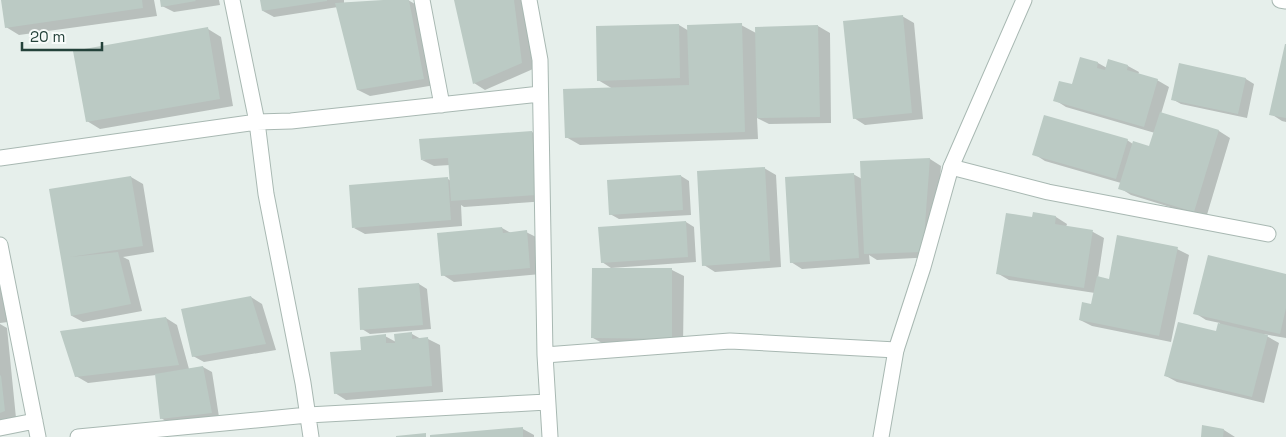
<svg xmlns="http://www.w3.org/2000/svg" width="1286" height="437" font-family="'Space Grotesk',sans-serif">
	<rect width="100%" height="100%" fill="#e6efeb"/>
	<path fill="#0003" d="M2 0H154L157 16 19 35 6 27Z
		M162 0H219L220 5 174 12 162 6Z
		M261 0H344V3L408 0 420 7 435 85 370 96 358 90 338 7 274 17 263 11Z
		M455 0H524L533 69 485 90 474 83Z
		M902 16 914 23 923 119 865 125 854 118Z
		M679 25 689 31 741 25 756 33V28L818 26 830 33 831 123 769 124 757 118 758 139 580 145 566 137 613 89 598 80Z
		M208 29 221 37 233 106 100 129 87 121Z
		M1286 46V122L1282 121 1271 114Z
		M1081 58 1098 63 1107 68 1128 66 1139 72 1138 75 1157 80 1169 87 1161 114 1219 131 1230 138 1206 218 1131 195 1120 188 1121 183 1045 161 1034 154 1127 140 1133 144 1150 148 1155 133 1066 107 1055 100 1072 86Z
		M1180 65 1246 79 1254 84 1247 118 1181 104 1172 99Z
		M532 132 543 139 547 201 464 207 461 205 462 226 365 234 354 228 448 179 451 181 450 165 434 166 422 160Z
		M930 159 941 166 934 257 877 260 869 255 870 264 802 269 791 262 853 174 862 179 861 163Z
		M764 168 776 175 781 267 715 272 704 265Z
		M681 176 689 181 691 215 619 219 610 214Z
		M131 177 143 184 154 252 123 257 129 260 142 311 83 322 72 316 51 190Z
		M1056 217 1067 224 1066 227 1093 232 1104 238 1098 278 1110 280 1177 249 1189 255 1171 342 1092 326 1080 320 1092 305 1095 293 1009 280 997 273 1033 219Z
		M686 222 694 227 696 262 611 268 602 262Z
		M502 228 511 233 526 232 538 238 541 274 454 282 443 275Z
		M593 269 672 270 684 276 683 345 604 344 593 338Z
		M1286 275V338L1263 334 1279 343 1264 403 1177 382 1166 376 1217 333 1220 323 1206 320 1195 313Z
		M0 278 8 322 0 323Z
		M419 284 427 289 431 329 370 334 362 329Z
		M251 297 262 304 276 350 204 362 193 356Z
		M166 318 177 325 189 369 203 367 212 372 219 417 169 423 161 418 156 375 88 383 76 376Z
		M0 324 7 328 16 418 0 424Z
		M412 334 421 339H428L440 345 443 392 346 400 335 393 362 351 385 336 396 342Z
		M1203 427 1224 430 1235 437H1202Z
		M523 429 534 435V437H432Z"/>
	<path fill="#bbcac4" d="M1 0H142L143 8 5 28Z
		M160 0H195L196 1 161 7Z
		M260 0H327V1L262 11Z
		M383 0H409L424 79 357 90 335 3Z
		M454 0H514L522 63 473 84Z
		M903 15 912 113 853 119 843 21Z
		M742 23 745 132 565 138 563 89 689 85 687 25Z
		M679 24 680 78 597 81 596 26Z
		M818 25 820 117 757 118 755 27Z
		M208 27 220 99 86 122 73 51Z
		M1285 44H1286V118L1269 115Z
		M1080 57 1098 62 1097 68 1105 70 1108 59 1128 65 1127 70 1158 79 1144 127 1053 101 1059 81 1072 84Z
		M1179 63 1246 78 1238 114 1171 100Z
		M1160 112 1219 130 1194 212 1118 189 1133 141 1149 146Z
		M1044 115 1128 139 1116 179 1032 155Z
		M532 131 536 195 451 201 448 158 421 160 419 139Z
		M930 158 923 252 864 254 860 161Z
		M765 167 770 261 702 266 697 171Z
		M854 173 859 258 790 263 785 177Z
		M681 175 683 210 609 215 607 180Z
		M131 176 143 246 70 257 118 252 131 304 71 316 49 189Z
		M448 177 451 220 352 228 349 185Z
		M1033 212 1056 216 1055 224 1093 230 1084 288 996 274 1006 213 1032 217Z
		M686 221 688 257 601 263 598 227Z
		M502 227 503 233 527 230 530 268 441 276 437 233Z
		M1117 235 1178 247 1159 336 1079 320 1082 302 1091 304 1097 276 1109 279Z
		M1208 255 1286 274V308L1280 334 1193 314Z
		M592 268H672V339L591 338Z
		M419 283 423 325 360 330 358 288Z
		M251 296 266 344 192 357 181 309Z
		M166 317 179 365 75 377 60 331Z
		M1178 322 1216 331 1218 323 1268 335 1252 397 1164 376Z
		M412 332V339L428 337 432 386 334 394 330 352 361 350 360 337 386 334V343H395L394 334Z
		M203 366 212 413 160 419 155 374Z
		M1 375 5 411 0 413V376Z
		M1202 425 1224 429 1223 437H1201Z
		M523 427V437H430V435Z
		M426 433V437H396V436Z"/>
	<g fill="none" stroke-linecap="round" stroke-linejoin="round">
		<defs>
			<path id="minor" d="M232 0 257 122 266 194 303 383 311 437
				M422 0 442 105
				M529 0 540 60 545 355 550 437
				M1280 0 1286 1
				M0 158 257 122 291 121 540 94
				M951 167 1048 192 1268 234
				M0 245 38 437
				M545 355 730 341 896 350
				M0 428 35 421
				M78 437 308 415 547 402"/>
			<path id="tertiary" d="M881 437 896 350 923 267 951 167 1024 0"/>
		</defs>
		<use href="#minor" stroke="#a8b8b2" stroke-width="17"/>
		<use href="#tertiary" stroke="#a8b8b2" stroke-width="17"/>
		<use href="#minor" stroke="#fff" stroke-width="15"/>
		<use href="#tertiary" stroke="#fff" stroke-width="15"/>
	</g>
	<path d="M22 42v8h80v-8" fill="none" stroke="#24423a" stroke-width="2.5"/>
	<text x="30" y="42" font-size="15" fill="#24423a" stroke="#f7fbf9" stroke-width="4" paint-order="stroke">20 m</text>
</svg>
